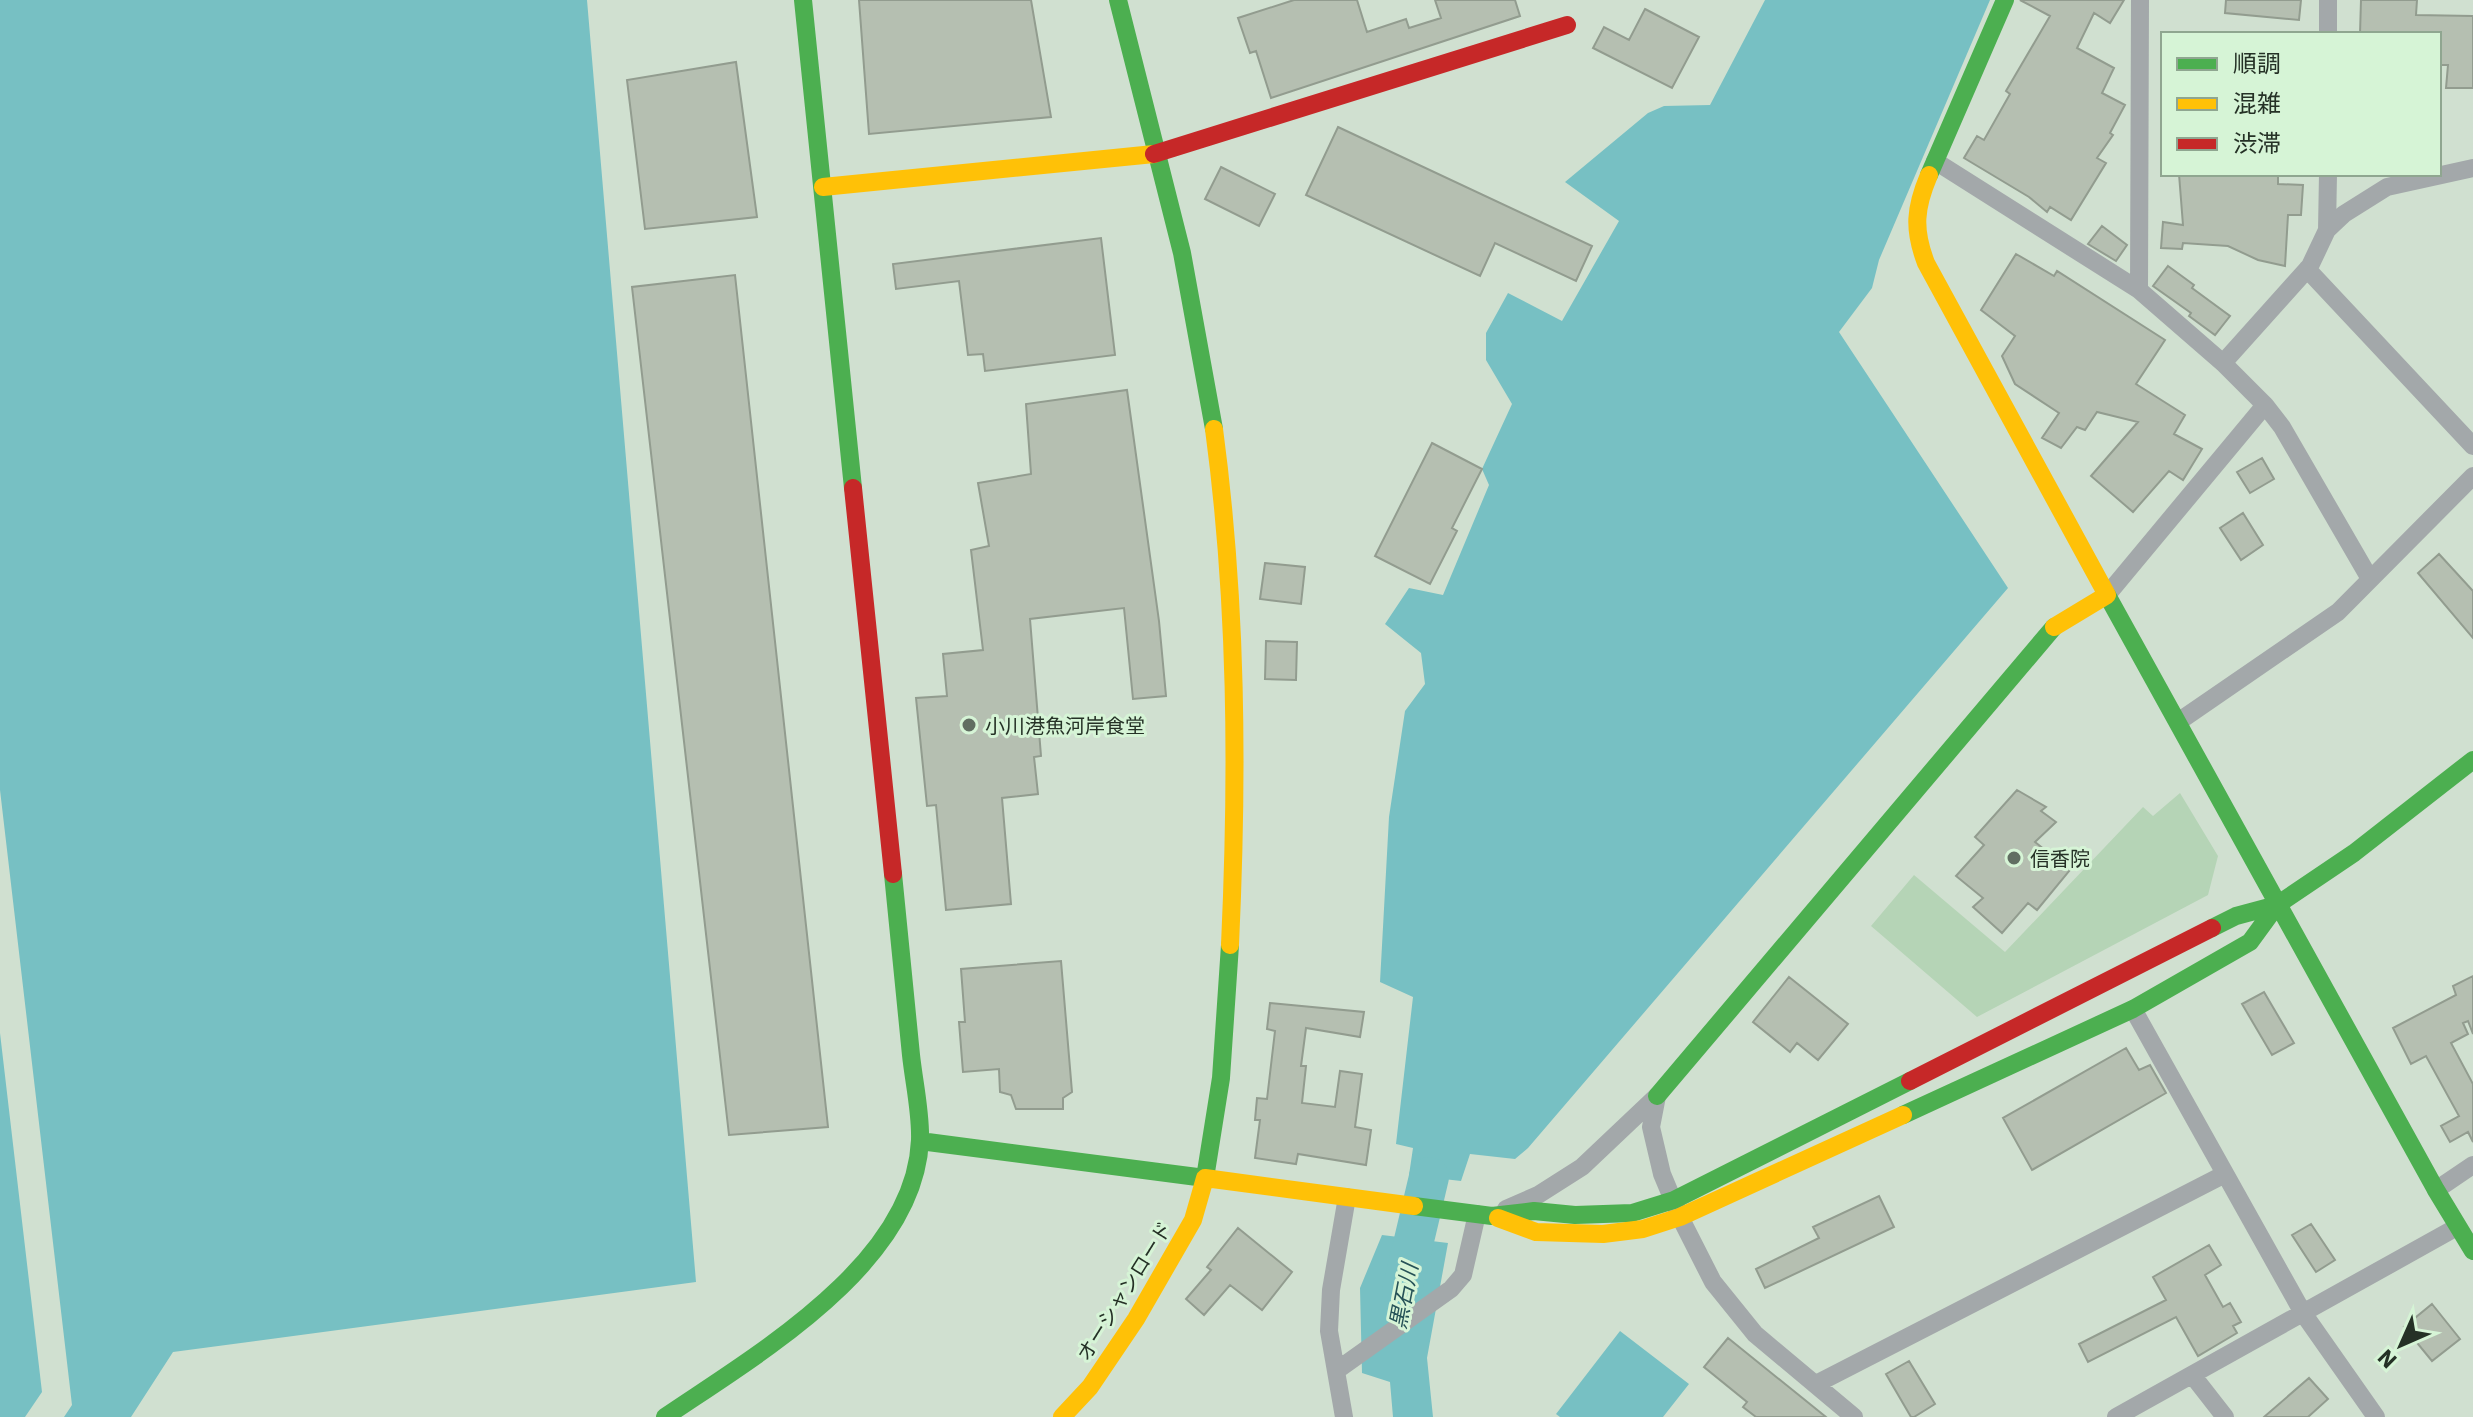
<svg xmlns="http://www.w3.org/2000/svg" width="2473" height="1417" font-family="'IBM Plex Sans','Noto Sans JP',sans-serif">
	<rect width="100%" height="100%" fill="#d0e0d0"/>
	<path fill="#b5d4b6" d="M2180 793 2218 856 2208 895 1977 1017 1871 926 1914 875 2005 952 2143 807 2153 816Z"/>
	<path fill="#77c0c3" d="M0 0H587L696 1282 173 1352 131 1417H64L72 1405 0 790Z
		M1765 0H1990L1879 260 1872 288 1839 332 2008 588 1528 1148 1515 1159 1470 1154 1461 1181 1409 1175 1413 1148 1396 1144 1413 997 1380 982 1389 817 1405 711 1425 684 1421 653 1385 624 1409 588 1443 595 1489 485 1482 469 1512 404 1486 360V333L1508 293 1562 321 1619 221 1565 182 1648 113 1664 106 1710 105Z
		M0 1033 42 1392 25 1417H0Z
		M1382 1235 1448 1243 1427 1358 1433 1417H1393L1390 1382 1362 1373 1360 1288Z
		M1620 1331 1689 1384 1663 1417H1560L1556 1414Z"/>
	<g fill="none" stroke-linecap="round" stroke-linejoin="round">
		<path stroke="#77c0c3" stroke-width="40" d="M1402 1291 1429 1177"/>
	</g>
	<path fill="#b5bfb1" stroke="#929c8f" stroke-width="2" d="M859 0H1031L1051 117 869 134Z
		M1294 0H1357L1367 32 1406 19 1409 28 1441 18 1435 0H1515L1520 16 1271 98 1256 51 1250 53 1238 18Z
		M2020 0H2124L2110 23 2094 13 2077 48 2114 68 2102 93 2125 105 2110 133 2113 135 2097 158 2106 163 2071 220 2050 207 2047 212 2029 197 1964 158 1977 136 1984 140 2010 94 2006 91 2050 16Z
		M2226 0H2301L2299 20 2225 13Z
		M2361 0H2417L2416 15 2473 16V88H2446L2448 65H2439V34H2360Z
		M1645 9 1699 37 1672 88 1593 48 1604 27 1629 40Z
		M736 62 757 217 645 229 627 80Z
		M1338 127 1592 246 1576 281 1495 243 1480 276 1306 195Z
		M1221 167 1275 194 1259 226 1205 199Z
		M2179 174H2278V184L2303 185 2301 215H2288L2285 266 2258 260 2228 246 2183 243 2182 249 2161 248 2163 222 2183 225Z
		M2102 226 2127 245 2116 261 2088 244Z
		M1101 238 1115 355 985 371 983 354 968 355 959 281 896 289 893 264Z
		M2016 254 2054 276 2057 271 2165 340 2136 384 2185 415 2174 434 2202 449 2183 480 2169 471 2133 512 2091 476 2138 422 2097 412 2085 430 2077 427 2061 448 2042 438 2059 413 2015 384 2002 356 2015 336 1981 310Z
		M2168 266 2194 285 2192 288 2230 316 2215 335 2189 316 2191 313 2153 286Z
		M735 275 828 1127 729 1135 632 287Z
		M1127 390 1159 621 1166 696 1133 699 1124 608 1030 619 1041 756 1034 757 1038 794 1002 798 1011 904 946 910 936 805 927 806 916 698 947 696 943 654 983 650 971 550 989 546 978 483 1031 474 1026 404Z
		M1432 443 1482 469 1452 528 1457 531 1430 584 1375 556Z
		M2262 458 2274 479 2250 493 2237 472Z
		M2243 513 2263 545 2241 560 2220 528Z
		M2439 554 2473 591V638L2418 573Z
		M1265 563 1305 567 1301 604 1260 599Z
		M1266 641 1297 642 1296 680 1265 679Z
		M2017 790 2046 807 2041 811 2056 822 2035 842 2070 870 2037 910 2028 903 2002 933 1973 907 1983 898 1956 876 1984 845 1975 837Z
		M1061 961 1072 1092 1063 1098V1109H1016L1011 1095 1000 1092 999 1069 963 1072 959 1022H965L961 969Z
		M2473 976V1034L2468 1021 2463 1023 2468 1034 2451 1043 2473 1084V1142L2468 1132 2450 1142 2441 1126 2459 1116 2426 1056 2411 1064 2393 1028 2456 995 2453 986Z
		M1789 977 1848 1024 1818 1060 1797 1043 1790 1052 1753 1022Z
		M2264 992 2294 1043 2272 1055 2242 1004Z
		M1270 1003 1364 1012 1360 1037 1306 1028 1301 1066H1306L1302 1103 1335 1107 1340 1071 1362 1074 1355 1127 1371 1130 1366 1165 1298 1154 1296 1164 1255 1158 1260 1120H1255L1257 1098 1267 1099 1275 1031 1267 1029Z
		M2126 1048 2139 1070 2150 1065 2166 1093 2032 1170 2003 1118Z
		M1879 1196 1894 1227 1765 1288 1756 1269 1819 1238 1813 1227Z
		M2311 1224 2335 1260 2316 1272 2292 1235Z
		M1238 1228 1292 1272 1262 1310 1230 1285 1204 1315 1186 1299 1211 1270 1207 1267Z
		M2209 1245 2221 1265 2205 1275 2223 1307 2230 1303 2241 1322 2233 1326 2237 1333 2198 1356 2176 1317 2088 1362 2079 1344 2166 1300 2153 1277Z
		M2432 1304 2460 1339 2432 1361 2404 1327Z
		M1728 1338 1826 1417H1756L1743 1407 1747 1402 1704 1367Z
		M1909 1361 1935 1404 1914 1417H1911L1886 1374Z
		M2309 1378 2328 1399 2308 1417H2264Z"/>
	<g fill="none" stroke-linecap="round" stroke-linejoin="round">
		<path stroke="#a3a8aa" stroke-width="18" d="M2328 34V0
			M1935 161 2139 290 2223 363 2265 405 2282 427 2370 579
			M2327 230 2328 174
			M2307 269 2473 446
			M2139 290 2140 0
			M2223 363 2310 266 2327 230 2344 214 2387 187 2473 168
			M2107 595 2265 405
			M2178 722 2338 612 2473 476
			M2133 1009 2303 1313 2376 1417
			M1657 1096 1651 1127 1662 1174 1680 1217 1713 1282 1755 1334 1854 1417
			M2436 1190 2473 1165
			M1506 1209 1538 1195 1582 1167 1657 1096
			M1336 1371 1451 1289 1463 1275 1477 1214
			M2193 1376 2225 1417
			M1816 1384 2225 1174
			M1344 1417 1329 1331 1331 1290 1347 1197
			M2116 1417 2457 1227"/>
		<path stroke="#4caf50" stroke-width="18" d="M803 0 853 488
			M1118 0 1182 253 1214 429
			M1929 175 2005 0
			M2107 595 2436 1190 2473 1251
			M2212 928 2236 916 2277 905 2354 853 2473 760
			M1657 1096 2054 627
			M1903 1115 2133 1009 2250 942 2277 905
			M920 1141 1205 1178 1221 1078 1230 945
			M1414 1206 1492 1216 1534 1211 1575 1215 1632 1213 1674 1200 1910 1081
			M665 1417C756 1355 915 1264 920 1140 921 1113 914 1083 911 1055 905 995 899 934 893 874"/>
		<path stroke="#ffc107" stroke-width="18" d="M1929 175C1915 208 1913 229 1926 263L2107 595 2054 627
			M823 187 1154 154
			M1214 429C1237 601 1238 772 1230 945
			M1498 1218 1536 1232 1603 1234 1643 1229 1680 1217 1903 1115
			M1062 1417 1090 1387 1136 1319 1193 1220 1205 1178 1414 1206"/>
		<path stroke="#c62828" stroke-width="18" d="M1154 154 1567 25
			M853 488 893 874
			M1910 1081 2212 928"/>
	</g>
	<g fill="#616e62" stroke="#d6f4d6" stroke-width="3">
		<circle cx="969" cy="725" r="8"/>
		<circle cx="2014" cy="858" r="8"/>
	</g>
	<g text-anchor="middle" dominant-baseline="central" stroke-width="6" stroke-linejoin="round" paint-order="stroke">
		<g font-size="20" fill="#253126" stroke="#d6f4d6" text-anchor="start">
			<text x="985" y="725">小川港魚河岸食堂</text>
			<text x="2030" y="858">信香院</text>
		</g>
		<g font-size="20" fill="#253126" stroke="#d6f4d6">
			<text transform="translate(1124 1291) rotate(-58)">オーシャンロード</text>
		</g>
		<g font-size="22" font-style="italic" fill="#265257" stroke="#d6f4d6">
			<text transform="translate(1403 1296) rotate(-79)">黒石川</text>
		</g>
	</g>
	<rect x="2161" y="32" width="280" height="144" fill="#d6f4d6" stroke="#8fa690" stroke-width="2"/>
	<rect x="2177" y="58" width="40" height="12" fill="#4caf50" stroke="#8fa690" stroke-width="2"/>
	<text x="2233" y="72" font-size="24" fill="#253126">順調</text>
	<rect x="2177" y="98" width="40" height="12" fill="#ffc107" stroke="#8fa690" stroke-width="2"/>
	<text x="2233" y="112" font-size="24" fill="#253126">混雑</text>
	<rect x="2177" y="138" width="40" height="12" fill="#c62828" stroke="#8fa690" stroke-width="2"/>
	<text x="2233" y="152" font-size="24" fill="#253126">渋滞</text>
	<g transform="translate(2401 1345) rotate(225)" stroke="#d6f4d6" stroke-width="6" paint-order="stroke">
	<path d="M0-6L14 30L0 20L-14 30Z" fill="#253126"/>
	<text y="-12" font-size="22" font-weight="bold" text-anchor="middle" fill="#253126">N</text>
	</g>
</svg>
